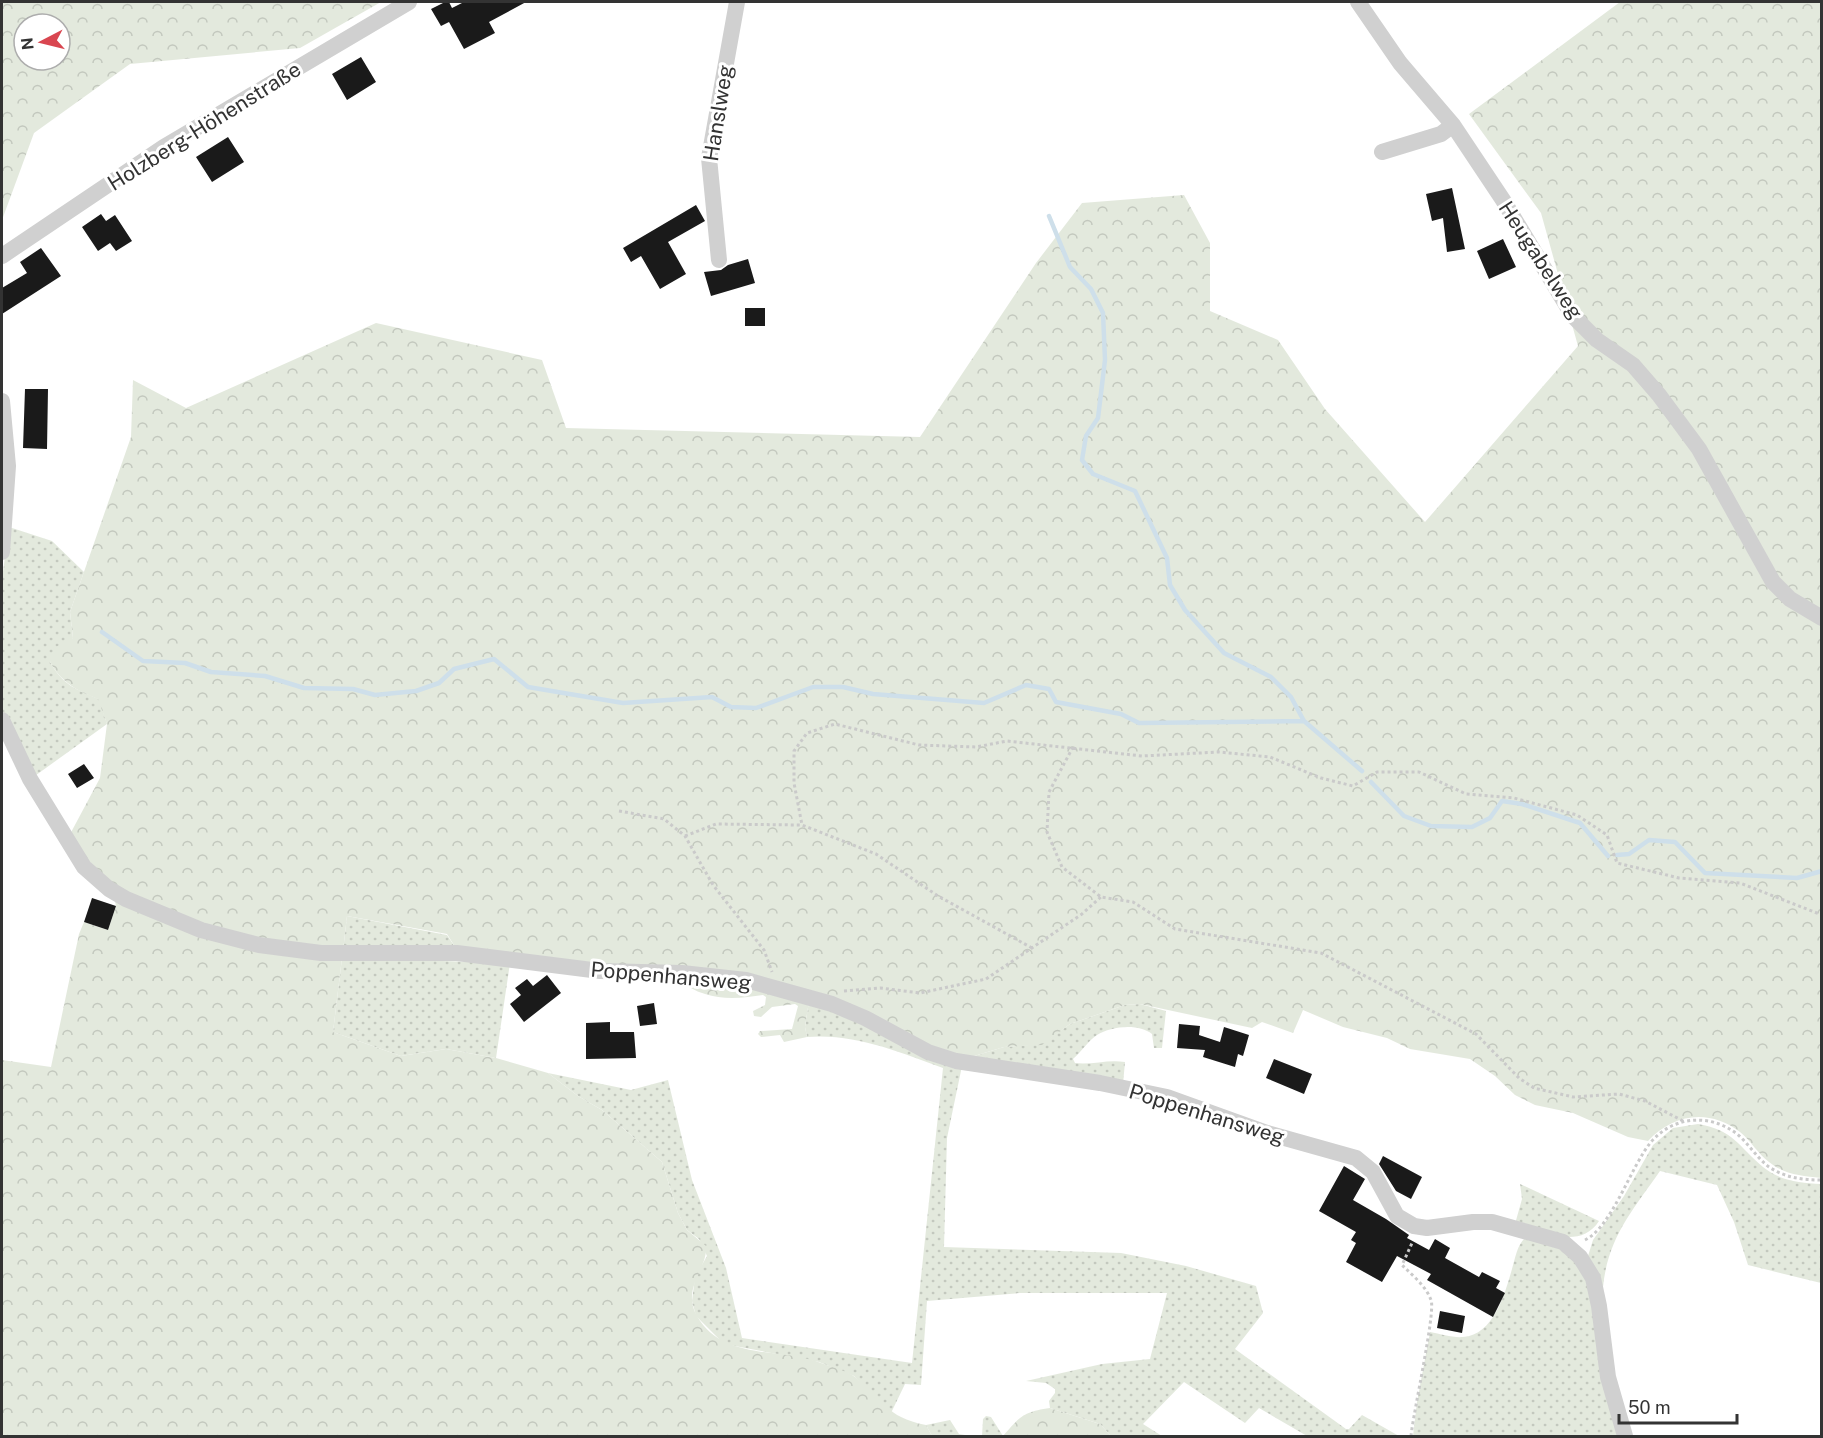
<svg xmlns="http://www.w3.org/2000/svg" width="1823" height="1438" font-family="'Public Sans',sans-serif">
	<defs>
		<pattern id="grass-dots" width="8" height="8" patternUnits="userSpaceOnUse" patternTransform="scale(1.5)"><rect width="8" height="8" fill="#e3e9dd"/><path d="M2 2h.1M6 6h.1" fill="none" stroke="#c3c8be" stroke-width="1.8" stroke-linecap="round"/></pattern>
		<pattern id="forest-crowns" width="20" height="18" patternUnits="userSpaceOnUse" patternTransform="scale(1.5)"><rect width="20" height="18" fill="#e3e9dd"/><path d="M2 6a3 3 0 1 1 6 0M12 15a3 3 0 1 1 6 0" fill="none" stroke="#c3c8be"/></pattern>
	</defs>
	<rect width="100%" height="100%" fill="#fff"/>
	<path fill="url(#grass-dots)" d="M9 527 52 541 84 572 70 612 73 638 50 662C63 685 75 689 99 699L107 724 32 778 2 710V579Z
		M347 916 447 935 457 950 343 951Z
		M342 958 510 963 496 1058 446 1049 401 1056 333 1032Z
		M809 1001 962 1066 947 1138 944 1247 1121 1253 1186 1266 1256 1286 1263 1313 1235 1349 1346 1429H1349L1362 1415 1399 1436H1307L1259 1408 1245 1423 1184 1382 1143 1424 1162 1436H1111L1100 1424 1050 1408 1049 1401 1055 1393V1389L1046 1383 1026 1381 1102 1364 1150 1359 1167 1293H1020L927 1301 921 1385 905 1384 891 1413 854 1376 819 1362 724 1344 696 1316 692 1301 695 1277 707 1256 699 1239 687 1230 678 1213 662 1162 602 1110 578 1096 548 1073 631 1090 668 1080 692 1180 726 1268 742 1338 912 1363 943 1068C899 1052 855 1033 807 1037L805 1027Z
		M1140 1004 1166 1011 1162 1048H1154L1152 1034C1139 1023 1111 1026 1097 1035 1088 1041 1081 1052 1073 1059L1075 1063C1093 1065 1108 1059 1125 1062L1123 1084 964 1059 1004 1047 1042 1044 1070 1024 1125 1005Z
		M1698 1124C1734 1130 1738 1146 1763 1167 1780 1181 1800 1183 1821 1184V1283L1748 1265 1734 1222 1717 1185 1660 1171C1633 1210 1608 1237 1603 1287L1588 1256 1593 1240 1624 1196 1653 1145 1673 1128Z
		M1520 1184 1599 1221C1580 1251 1542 1231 1515 1224L1522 1199Z
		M1525 1238 1562 1245 1585 1270 1621 1436H1413L1417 1402 1430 1332C1441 1334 1453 1338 1463 1337 1494 1335 1505 1293 1512 1269 1515 1259 1517 1245 1525 1238Z
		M986 1416 991 1417 1003 1436H982L983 1419Z
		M950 1420 959 1434 971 1436H932L926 1425Z"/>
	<path fill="url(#forest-crowns)" fill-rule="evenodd" d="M2 2H381L300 48 130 64 34 133 2 220ZM24 24H60V60H24Z
		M1620 2H1821V1178C1802 1176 1785 1175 1769 1162 1758 1154 1751 1141 1740 1132 1709 1108 1673 1114 1648 1141L1628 1137 1573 1113 1535 1105 1515 1095 1495 1076 1470 1059 1410 1049 1387 1038 1343 1027 1303 1010 1293 1033 1262 1022 1252 1028 1140 1004 1125 1005 1070 1024 1042 1045 1004 1047 964 1059 790 988 457 950 447 934 347 916 343 951 231 935 115 889 68 838 100 778 107 724 98 699C76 690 62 683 50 662L56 647 73 638 70 612 131 437 133 380 186 408 376 323 542 360 566 428 920 437 1036 263 1082 203 1184 195 1210 243V311L1278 340 1325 409 1425 522 1578 346 1541 213 1469 114Z
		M114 897 147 914 342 958 333 1032 401 1056 446 1049 496 1058 548 1073 578 1096 602 1110 662 1162 678 1213 687 1230 706 1246C708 1269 681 1288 697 1316 723 1361 779 1347 821 1363 832 1367 847 1371 855 1377 884 1400 885 1417 926 1425L932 1436H2V1060L51 1067 79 934 84 922 108 930 116 906Z
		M669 977 708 979 809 1001 805 1027 807 1037 784 1042 780 1035 761 1037 758 1034 760 1031 792 1029 798 1006 795 1004 772 1007 761 1017 754 1016 753 1011 765 1005 766 997 763 995C744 998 723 1000 705 994 687 989 691 983 669 985Z
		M1050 1408 1100 1424 1111 1436H1003C1020 1417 1022 1412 1050 1408Z"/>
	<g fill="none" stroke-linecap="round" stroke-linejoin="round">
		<path stroke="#cedfea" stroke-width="4.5" d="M1049 216 1070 267 1091 289 1103 313 1105 360 1098 418 1086 436 1082 460 1093 474 1135 491 1167 558 1170 585 1185 610 1224 653 1271 677 1291 697 1304 721
			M102 632 143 661 185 663 211 672 265 676 304 688 353 689 375 695 416 691 439 683 454 669 494 659 528 687 623 703 712 697 731 707 756 708 813 687H843L873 694 984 703 1026 685 1049 689 1056 702 1121 714 1139 723 1304 721 1362 771
			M1371 782 1404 816 1431 826 1472 827 1490 818 1502 801 1522 804 1580 823 1608 856
			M1617 855 1629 854 1649 840 1675 842 1705 873 1797 878 1822 871"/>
	</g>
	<path fill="#1a1a1a" d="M445 2H449L452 8 464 2H526L489 22 495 33 464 49 449 22 441 26 431 9Z
		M361 57 376 82 347 100 332 74Z
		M228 137 244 162 212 182 196 157Z
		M1452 188 1465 249 1447 252 1443 218 1432 221 1426 194Z
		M696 205 705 221 668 242 686 274 660 289 641 256 631 262 623 248Z
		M101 214 106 221 115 215 132 241 116 251 110 243 98 251 82 227Z
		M1503 239 1516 267 1489 279 1477 251Z
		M41 248 61 276 2 314V288L27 273 20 262Z
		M748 259 755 283 711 296 704 272 721 270 728 265Z
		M745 308H765V326H745Z
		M25 389H48L47 449 23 448Z
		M84 764 94 778 77 788 68 774Z
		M92 898 116 906 108 930 84 922Z
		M547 975 561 993 524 1022 510 1004 521 995 515 988 527 979 533 986Z
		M654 1003 657 1024 640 1026 637 1006Z
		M610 1022V1032H634L636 1058 586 1059V1023Z
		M1179 1024 1200 1026 1199 1035 1220 1042 1224 1027 1249 1035 1243 1056 1238 1054 1235 1067 1203 1057 1205 1050 1177 1048Z
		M1274 1059 1312 1074 1304 1094 1266 1078Z
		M1383 1156 1422 1177 1411 1199 1396 1191 1379 1164Z
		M1344 1166 1365 1179 1353 1200 1386 1219 1409 1235 1407 1238 1429 1250 1435 1239 1450 1248 1445 1258 1479 1277 1482 1272 1500 1281 1496 1288 1505 1293 1493 1317 1427 1280 1431 1274 1397 1256 1382 1282 1346 1262 1356 1243 1351 1240 1356 1232 1319 1211Z
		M1440 1311 1465 1316 1462 1333 1437 1328Z"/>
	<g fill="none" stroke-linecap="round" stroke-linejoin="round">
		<path stroke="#cacaca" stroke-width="3" stroke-dasharray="3 3" stroke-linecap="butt" d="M1073 747 1049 792 1047 832 1062 867 1101 897 1133 902 1175 929 1321 953 1476 1034 1519 1078 1534 1088 1573 1097 1619 1094 1645 1101 1683 1121
			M619 811 664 819 685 836 713 885 764 950 772 972
			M685 836 716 824 801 825
			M1032 948 938 896 876 854 802 825 794 783V751L807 733 835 724 919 745 976 747 1007 741 1142 756 1219 752 1270 757 1321 778 1353 786 1377 772H1419L1466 794 1514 798 1577 815 1607 835 1617 863 1679 878 1740 883 1822 915
			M844 991 880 988 920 993 986 979 1082 914 1101 897
			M1585 1240C1612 1227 1631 1166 1651 1142 1673 1116 1710 1113 1737 1134 1749 1144 1757 1158 1769 1167 1786 1178 1802 1180 1822 1180
			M1411 1436C1413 1414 1436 1311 1431 1300 1426 1286 1412 1275 1402 1265L1413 1241"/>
		<path stroke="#d0d0d0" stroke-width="16" d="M1358 2 1400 63 1453 125 1503 200 1573 316 1597 340 1633 365 1659 395 1699 449 1773 582 1790 599 1822 618
			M1382 152 1441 134 1453 125
			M2 256 164 147 409 2
			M719 260 709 158 737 2
			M2 401 8 466 2 552
			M2 720 30 779 84 867 109 889 126 899 201 930 259 945 321 953H457L600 971 682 973 746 980 832 1004 865 1018 928 1052 956 1061 1100 1083 1167 1097 1267 1133 1356 1158 1373 1172 1397 1216 1414 1226 1427 1228 1473 1222H1492L1563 1242 1580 1257 1593 1278 1599 1306 1608 1377 1625 1436"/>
	</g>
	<g text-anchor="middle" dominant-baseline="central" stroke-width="6" stroke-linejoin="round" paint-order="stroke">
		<g font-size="21" fill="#333" stroke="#fff">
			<text transform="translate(718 113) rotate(-81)">Hanslweg</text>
			<text transform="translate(204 126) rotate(-32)">Holzberg-Höhenstraße</text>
			<text transform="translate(1541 260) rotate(57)">Heugabelweg</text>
			<text transform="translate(671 976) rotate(5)">Poppenhansweg</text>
			<text transform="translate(1207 1114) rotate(17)">Poppenhansweg</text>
		</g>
	</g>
	<rect width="1823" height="1438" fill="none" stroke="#333333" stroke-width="6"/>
	<g transform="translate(42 42) rotate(263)"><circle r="28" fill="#ffffff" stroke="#adadad" stroke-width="1.5"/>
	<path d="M0-4.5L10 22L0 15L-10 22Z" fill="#d94650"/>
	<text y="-9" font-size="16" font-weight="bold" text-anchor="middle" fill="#333333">N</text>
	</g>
	<path d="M1619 1414v9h118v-9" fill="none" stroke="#333333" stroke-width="3"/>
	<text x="1628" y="1414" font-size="18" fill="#333333" stroke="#ffffff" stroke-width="4.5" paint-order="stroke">50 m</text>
</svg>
